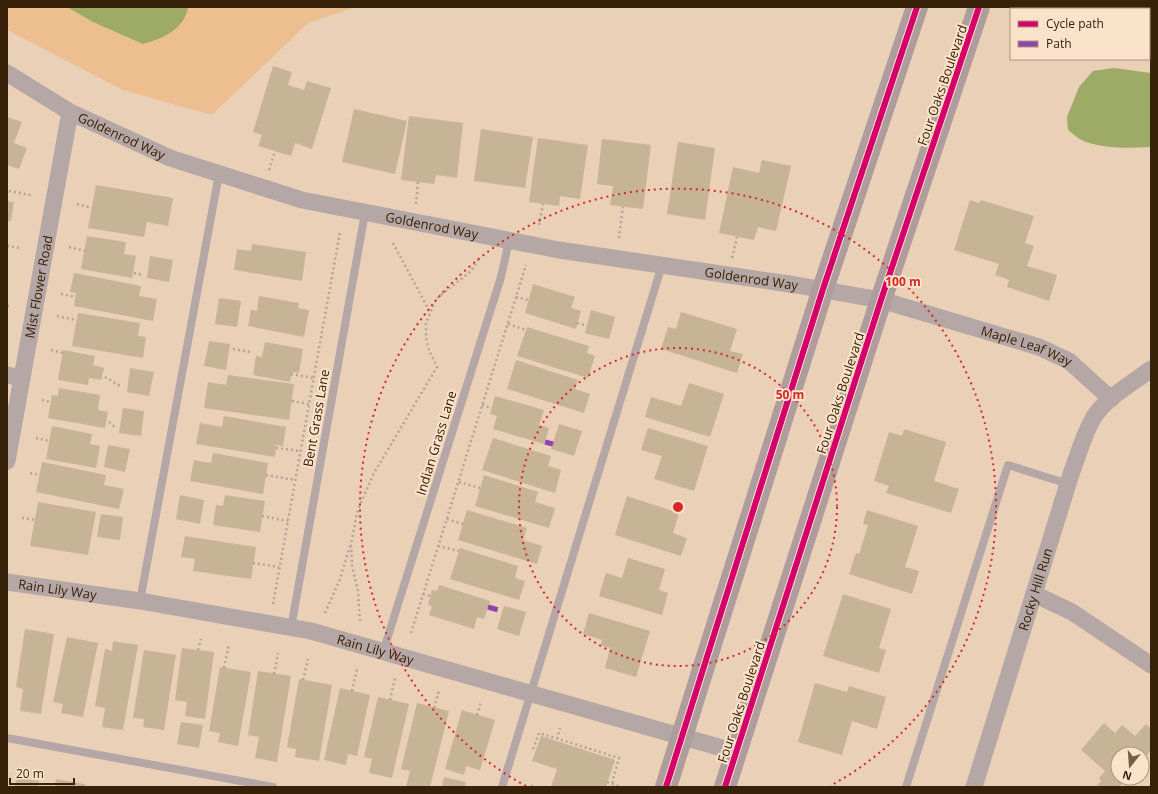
<svg xmlns="http://www.w3.org/2000/svg" width="1158" height="794" font-family="'Open Sans',sans-serif">
	<rect width="100%" height="100%" fill="#ead0b7"/>
	<path fill="#edbe90" d="M7 7H355L308 23 212 115 123 90 7 30Z"/>
	<path fill="#9eab66" d="M67 7H188C185 29 162 39 143 44L93 22Z
		M1114 68 1151 73V147C1130 148 1106 149 1086 142 1080 140 1073 134 1068 130L1067 117 1079 87 1093 71Z"/>
	<path fill="#c7b396" d="M273 66 292 72 288 85 304 90 307 81 331 88 312 149 295 143 291 156 258 146 262 135 253 132Z
		M354 109 407 121 395 174 342 162Z
		M409 116 463 123 457 178 436 175 434 184 401 180Z
		M7 117 22 122 14 143 27 148 19 169 7 165Z
		M481 129 533 137 525 188 474 181Z
		M538 138 588 145 580 199 560 196 559 206 529 202Z
		M602 139 651 145 643 209 610 205 613 186 597 184Z
		M678 142 715 148 705 220 667 214Z
		M762 160 791 166 776 231 758 227 754 240 719 233 733 167 759 173Z
		M96 185 173 198 168 226 147 222 144 237 88 228Z
		M970 200 979 203 981 200 1034 216 1025 243 1034 246 1027 266 1057 275 1049 301 1007 287 1009 280 995 275 999 264 954 250Z
		M7 201 14 202 11 221H7Z
		M87 236 126 242 124 254 136 256 132 278 81 269Z
		M252 244 306 252 302 281 234 270 237 249 251 251Z
		M150 256 173 260 169 282 147 278Z
		M74 273 141 286 139 296 157 299 153 321 74 306 76 293 70 292Z
		M533 284 575 297 571 308 581 311 576 329 525 313Z
		M259 296 299 303 298 308 309 310 304 337 248 326 251 310 257 311Z
		M219 298 241 301 237 327 215 324Z
		M591 310 615 317 609 339 585 333Z
		M681 312 737 329 730 351 743 354 737 373 661 349 668 327 676 329Z
		M78 313 140 323 138 336 146 337 143 358 72 346Z
		M527 327 589 346 587 353 595 356 588 378 517 356Z
		M209 341 230 344 226 370 204 366Z
		M265 342 303 349 299 373 292 372 290 382 253 375 256 356 262 357Z
		M63 350 95 356 93 365 104 368 101 380 89 378 88 385 58 380Z
		M516 360 578 380 575 389 590 394 584 413 507 389Z
		M130 368 154 372 149 396 127 392Z
		M228 375 294 384 289 420 204 408 208 382 226 385Z
		M689 383 724 394 710 437 645 417 651 397 681 406Z
		M59 388 100 395 98 410 108 412 105 428 48 418 52 395 58 396Z
		M495 396 544 410 539 425 549 428 544 444 493 429 497 416 490 414Z
		M123 408 144 411 141 436 119 433Z
		M224 416 286 427 283 446 276 445 275 457 196 444 200 423 222 427Z
		M559 424 582 431 574 456 551 449Z
		M52 426 92 434 90 444 100 446 96 468 46 459Z
		M648 428 708 446 694 491 654 479 662 456 641 450Z
		M904 429 946 442 934 481 959 489 951 513 886 493 889 486 874 481 889 432 902 436Z
		M493 438 551 456 548 466 561 470 555 493 482 470Z
		M108 445 130 449 125 472 104 467Z
		M213 453 268 463 263 494 190 481 194 460 211 463Z
		M42 462 106 475 104 485 124 489 119 509 36 492Z
		M484 475 538 492 535 502 555 508 549 528 475 506Z
		M180 495 204 500 200 524 176 519Z
		M225 495 265 501 260 532 213 525 216 505 223 506Z
		M627 496 679 513 673 533 687 538 681 556 615 535Z
		M38 502 96 512 88 555 30 546Z
		M467 510 527 528 523 540 542 546 537 564 458 540Z
		M867 510 918 526 905 567 919 571 912 594 849 574 856 553 859 554 868 525 863 524Z
		M101 514 123 517 120 540 97 537Z
		M185 536 256 547 251 579 193 571 195 559 181 557Z
		M460 548 518 566 515 578 525 581 519 600 450 579Z
		M628 558 665 569 659 590 668 593 662 615 599 596 606 573 622 578Z
		M439 585 490 601 484 619 477 617 474 629 429 615 432 606 428 605 432 590 437 591Z
		M843 594 891 609 879 648 886 650 879 673 823 656Z
		M504 606 526 612 519 636 497 629Z
		M589 613 650 631 636 677 605 668 610 648 601 645 602 640 583 634Z
		M25 629 54 634 41 714 20 711 23 689 16 687Z
		M67 637 98 643 83 717 61 713 63 704 53 702Z
		M113 641 138 645 123 730 102 727 105 708 95 706 105 649 112 651Z
		M182 648 214 652 205 719 185 716 187 702 175 700Z
		M144 650 176 655 164 730 143 727 144 719 133 718Z
		M220 667 251 672 238 746 218 742 220 733 209 731Z
		M258 671 291 676 277 762 255 758 259 737 248 735Z
		M299 679 332 685 319 761 295 757 296 749 287 747Z
		M815 683 847 692 849 686 886 697 877 729 852 721 842 755 798 742Z
		M340 688 370 695 357 756 348 754 346 765 324 760Z
		M378 697 409 704 392 778 369 773 372 759 364 757Z
		M417 703 449 711 430 787H406L410 771 401 769Z
		M462 710 495 720 480 770 466 766 464 775 445 769Z
		M181 722 203 725 199 748 177 744Z
		M1104 723 1115 733 1122 725 1135 736 1146 724 1151 729V750L1142 761V754H1118V778H1127L1119 787H1096L1101 781 1099 778 1105 771 1081 750Z
		M541 736 615 760 606 787H551L557 769 532 761Z
		M444 777 466 782 465 787H442Z
		M16 778 39 781 38 787H15Z
		M56 779 85 784V787H55Z"/>
	<g fill="none" stroke-linecap="round" stroke-linejoin="round">
		<path stroke="#b2a39d" stroke-width="2.5" stroke-dasharray="2 3" stroke-linecap="butt" d="M269 170 275 151
			M9 191 31 195
			M77 204 92 208
			M416 204 418 182
			M539 225 543 204
			M619 238 623 207
			M393 243 430 312
			M7 246 21 248
			M69 247 85 251
			M732 258 737 237
			M134 273 143 275
			M61 294 76 297
			M516 297 528 300
			M7 306H11
			M57 316 76 320
			M577 323 587 326
			M508 324 526 330
			M233 349 251 352
			M51 350 63 353
			M291 374 313 378
			M105 377 122 387
			M42 400 50 402
			M292 401 309 404
			M482 405 491 408
			M109 422 115 427
			M36 438 49 441
			M276 448 300 451
			M30 473 40 475
			M266 475 295 480
			M459 482 480 488
			M262 516 288 521
			M22 518 35 520
			M447 519 463 524
			M438 546 459 551
			M253 563 279 567
			M423 594 431 596
			M273 604 340 232
			M325 613 340 579 350 546
			M360 621 358 591 352 566 351 544 358 509 374 473 437 367 429 350 426 338V323L436 299 471 271 480 257
			M411 633 526 265
			M198 650 201 639
			M224 668 229 644
			M274 674 278 653
			M303 680 308 659
			M352 691 357 669
			M390 700 395 678
			M434 708 439 690
			M477 715 481 702
			M557 739 560 728
			M533 749 539 733 619 758 611 787
			M607 782 621 787
			M531 786 534 787"/>
		<path stroke="#b5a7a5" stroke-width="8" d="M140 601 219 174
			M291 628 365 213
			M383 652 501 277 509 241
			M7 738 273 787
			M502 787 662 265
			M906 787 1008 465 1068 484"/>
		<g stroke="#b5a7a5" stroke-width="17">
			<path id="s1" d="M7 73 70 112 170 158 302 200 559 250 796 285 881 300 1039 347 1069 361 1111 399"/>
			<path d="M7 375 22 378"/>
			<path id="s2" d="M7 461 70 112"/>
			<path id="s3" d="M7 582 140 601 311 631 736 752"/>
			<path d="M1034 594 1072 612 1151 665"/>
			<path id="s4" d="M974 787 1071 474C1077 458 1086 427 1096 414 1109 396 1133 383 1151 369"/>
		</g>
		<path stroke="#ae9d9c" stroke-width="22" d="M666 787 823 289 917 7
			M725 787 881 300 979 7"/>
		<path stroke="#8e44ad" stroke-width="5" stroke-dasharray="10 5" stroke-linecap="butt" d="M545 442 553 444
			M488 607 502 611"/>
		<defs>
			<path id="cycleway" d="M666 787 823 289 917 7
				M725 787 881 300 979 7"/>
		</defs>
		<use href="#cycleway" stroke="#fae2cb" stroke-width="8"/>
		<use href="#cycleway" stroke="#d6006c" stroke-width="6"/>
	</g>
	<g fill="none" stroke="#d62828" stroke-width="2" stroke-dasharray="2 4">
		<circle cx="678" cy="507" r="159"/>
		<path d="M526 786A318 318 0 1 1 830 786"/>
	</g>
	<g text-anchor="middle" dominant-baseline="central" stroke-width="4" stroke-linejoin="round" paint-order="stroke">
		<g font-size="13" fill="#372108" stroke="#fae2cb">
			<text transform="translate(942 85) rotate(-71)">Four Oaks Boulevard</text>
			<text stroke="none"><textPath href="#s1" startOffset="131">Goldenrod Way</textPath></text>
			<text stroke="none"><textPath href="#s1" startOffset="455">Goldenrod Way</textPath></text>
			<text stroke="none"><textPath href="#s1" startOffset="779">Goldenrod Way</textPath></text>
			<text stroke="none"><textPath href="#s2" startOffset="177">Mist Flower Road</textPath></text>
			<text stroke="none"><textPath href="#s1" startOffset="1063">Maple Leaf Way</textPath></text>
			<text transform="translate(840 393) rotate(-72)">Four Oaks Boulevard</text>
			<text transform="translate(316 418) rotate(-80)">Bent Grass Lane</text>
			<text transform="translate(436 443) rotate(-73)">Indian Grass Lane</text>
			<text stroke="none"><textPath href="#s3" startOffset="51">Rain Lily Way</textPath></text>
			<text stroke="none"><textPath href="#s4" startOffset="207">Rocky Hill Run</textPath></text>
			<text stroke="none"><textPath href="#s3" startOffset="375">Rain Lily Way</textPath></text>
			<text transform="translate(741 702) rotate(-72)">Four Oaks Boulevard</text>
		</g>
	</g>
	<circle cx="678" cy="507" r="6" fill="#d62828" stroke="#fae2cb" stroke-width="2"/>
	<g font-size="12" text-anchor="middle" font-weight="bold" fill="#d62828" stroke="#fae2cb" stroke-width="4" stroke-linejoin="round" paint-order="stroke">
		<text x="903" y="286">100 m</text>
		<text x="790" y="399">50 m</text>
	</g>
	<rect width="1158" height="794" fill="none" stroke="#372108" stroke-width="16"/>
	<rect x="1010" y="8" width="140" height="52" fill="#fae2cb" stroke="#ac957d"/>
	<rect x="1018" y="21" width="20" height="6" fill="#d6006c" stroke="#ac957d"/>
	<text x="1046" y="28" font-size="12" fill="#372108">Cycle path</text>
	<rect x="1018" y="41" width="20" height="6" fill="#8e44ad" stroke="#ac957d"/>
	<text x="1046" y="48" font-size="12" fill="#372108">Path</text>
	<g transform="translate(1130 766) rotate(197)"><circle r="19" fill="#fae2cb" stroke="#ac957d"/>
	<path d="M0-3L7 15L0 10L-7 15Z" fill="#765e45"/>
	<text y="-6" font-size="11" font-weight="bold" text-anchor="middle" fill="#372108">N</text>
	</g>
	<path d="M10 778v6h64v-6" fill="none" stroke="#372108" stroke-width="2"/>
	<text x="16" y="778" font-size="12" fill="#372108" stroke="#fae2cb" stroke-width="3" paint-order="stroke">20 m</text>
</svg>
